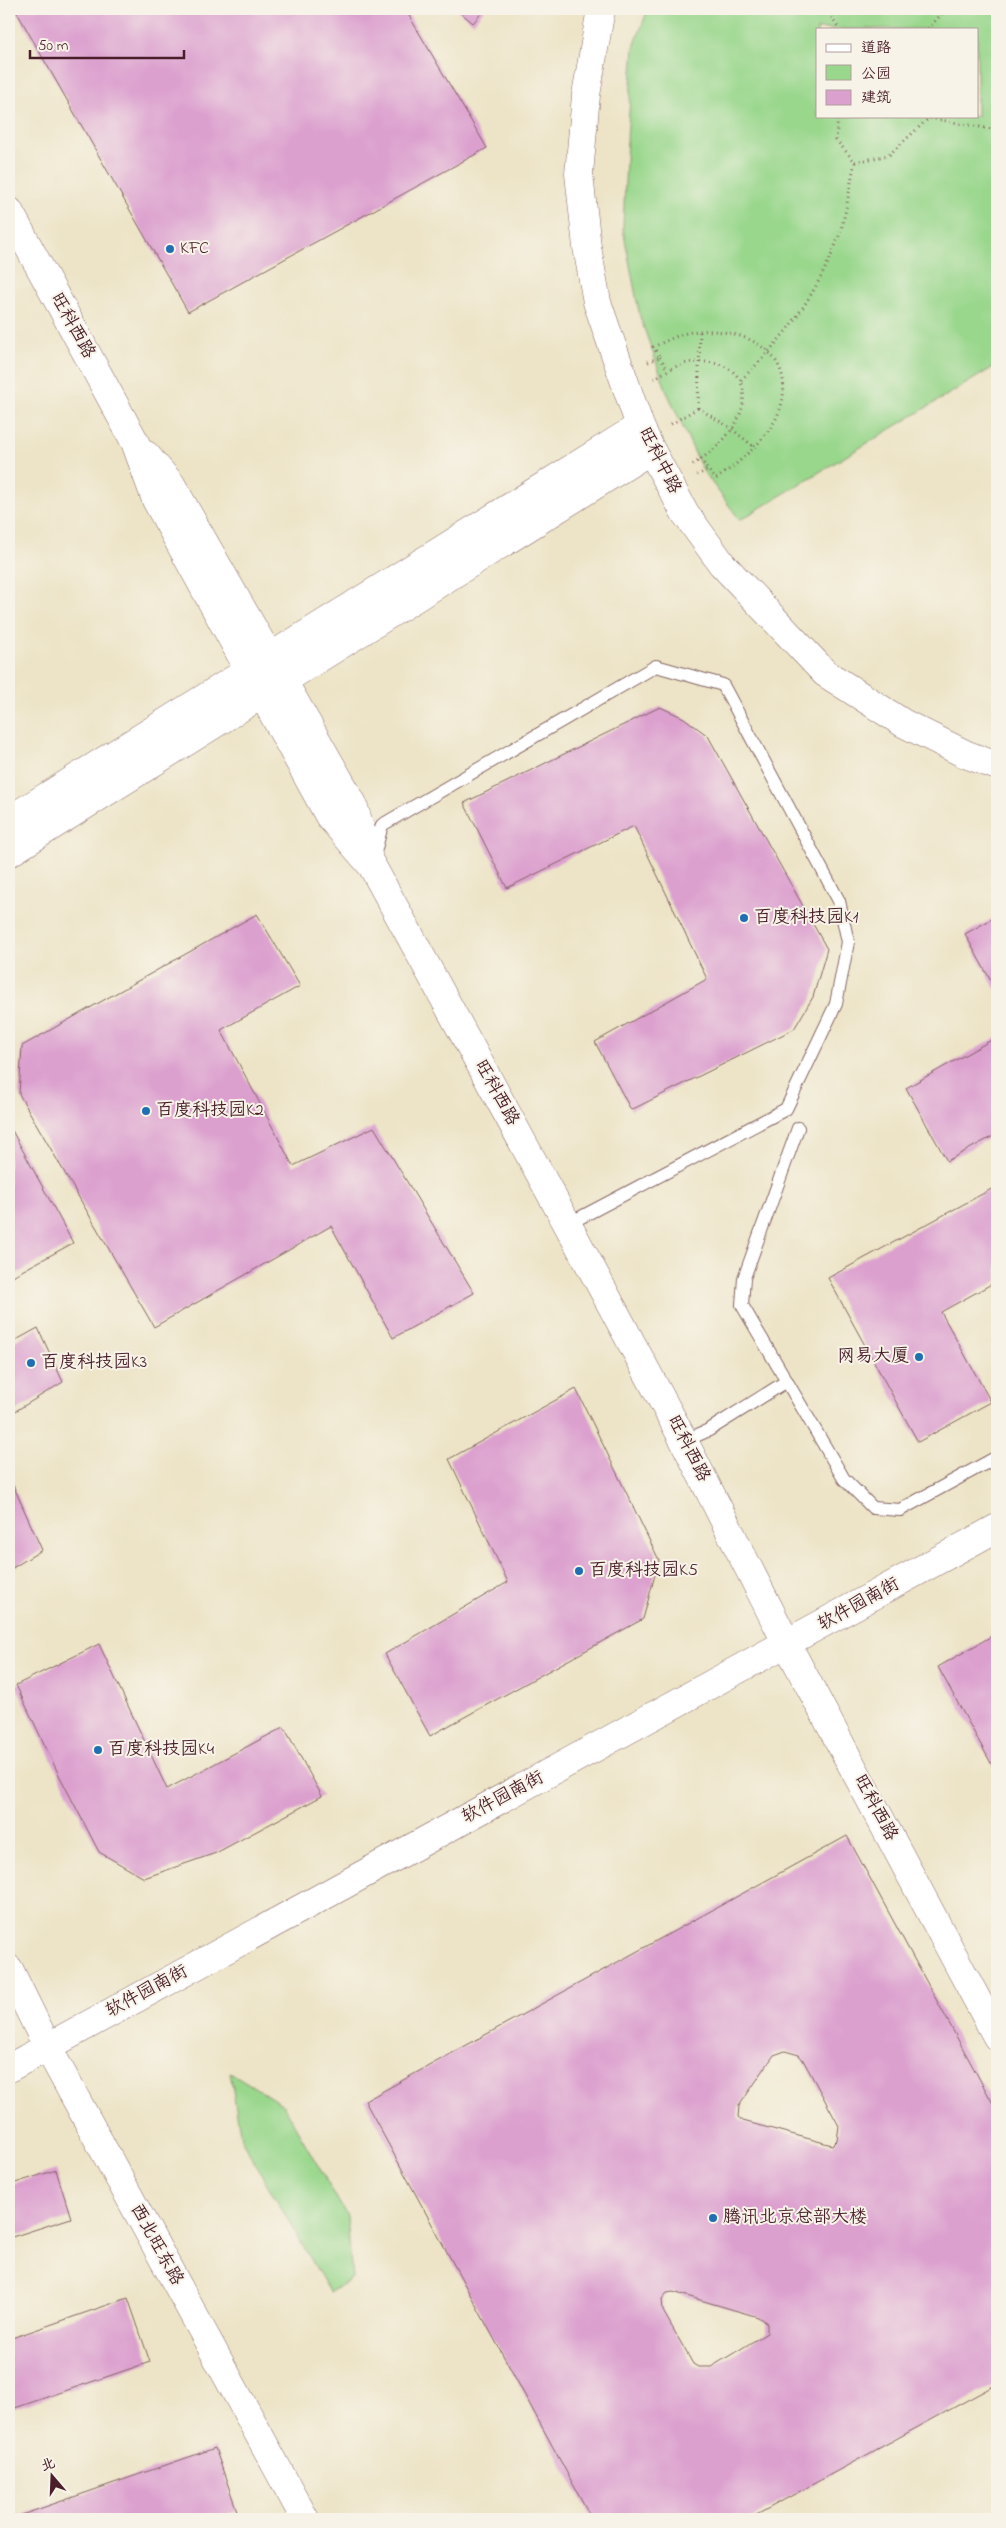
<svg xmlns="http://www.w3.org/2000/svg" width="1006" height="2528" font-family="'Indie Flower','LXGW WenKai TC',sans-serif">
	<rect width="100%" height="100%" fill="#f7f3e8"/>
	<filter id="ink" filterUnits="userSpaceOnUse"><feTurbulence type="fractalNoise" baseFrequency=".02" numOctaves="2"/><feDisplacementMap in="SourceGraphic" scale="10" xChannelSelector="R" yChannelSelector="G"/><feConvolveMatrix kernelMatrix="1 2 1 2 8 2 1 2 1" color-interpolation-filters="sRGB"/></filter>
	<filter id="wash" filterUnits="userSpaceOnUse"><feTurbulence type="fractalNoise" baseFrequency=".0096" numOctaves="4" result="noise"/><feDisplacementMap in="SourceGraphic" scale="20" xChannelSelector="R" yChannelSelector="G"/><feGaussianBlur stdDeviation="1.12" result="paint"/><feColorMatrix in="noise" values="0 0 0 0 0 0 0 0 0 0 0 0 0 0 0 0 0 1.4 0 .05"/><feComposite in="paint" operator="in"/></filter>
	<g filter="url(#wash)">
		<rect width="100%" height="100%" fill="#ede4c7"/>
		<path fill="#99d78c" stroke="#727b5c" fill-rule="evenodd" d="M648 9H997V365L740 520 703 471 667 392 640 317 623 229 627 139 634 47ZM817 29H977V116H817Z
			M230 2072 283 2105 347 2216 352 2279 330 2292 241 2139Z"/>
		<g id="blocks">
			<path fill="#dca0cf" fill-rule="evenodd" d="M15 9H405L487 148 188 312Z
				M456 9H485L473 23Z
				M660 707 684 718 708 736 827 949 813 997 794 1029 631 1110 595 1042 707 979 634 826 507 888 464 803Z
				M257 914 300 986 221 1030 293 1166 374 1127 474 1293 393 1338 331 1226 154 1327 19 1094 22 1046Z
				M997 916V992L965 934Z
				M997 1037V1134L947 1161 906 1088Z
				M9 1125 73 1243 9 1278Z
				M997 1186V1281L941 1312 991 1402 918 1442 828 1278Z
				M38 1328 63 1382 9 1415V1344Z
				M576 1389 659 1560 643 1619 430 1736 385 1654 508 1582 449 1459Z
				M9 1476 42 1550 9 1570Z
				M997 1633V1774L938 1667Z
				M99 1644 167 1789 284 1727 322 1796 216 1853 144 1878 99 1852 58 1773 16 1685Z
				M847 1836 997 2111V2384L749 2519H592L365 2101ZM785 2051 799 2055 803 2060 839 2126 837 2140 832 2145 743 2121 738 2117 739 2106 774 2055ZM673 2292 758 2317 767 2323V2333L711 2367H698L693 2364 663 2311 662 2299 667 2293Z
				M56 2170 71 2218 9 2238V2185Z
				M128 2298 150 2362 9 2410V2339Z
				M215 2448 237 2511 214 2519H10Z"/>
		</g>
	</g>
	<g filter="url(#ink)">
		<use href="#blocks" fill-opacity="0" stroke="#836462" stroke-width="1"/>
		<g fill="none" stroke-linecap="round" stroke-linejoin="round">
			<defs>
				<path id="lane" d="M374 856 382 825 656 666 723 685 839 901 848 942 836 1004 786 1109 568 1224
					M798 1128 744 1278 742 1305 844 1479 873 1508 900 1510 997 1457
					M684 1441 709 1430 787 1381"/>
				<path id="secondary" d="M601 9 586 95 579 174 587 247 597 302 640 426 651 450 685 513 722 564 825 673 903 723 965 754 997 766
					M9 211 135 442 156 500 329 816 372 866 595 1275 684 1441 787 1644 997 2037
					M146 455 171 484 353 804 368 855
					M9 820 640 426
					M9 853 651 450
					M9 1969 47 2046 305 2519
					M9 2068 997 1528"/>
			</defs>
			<use href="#lane" stroke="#836462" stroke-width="14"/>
			<use href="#secondary" stroke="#836462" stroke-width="29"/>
			<path stroke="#836462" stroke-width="3" stroke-dasharray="1 4" stroke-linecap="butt" d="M826 9 839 29
				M928 29 946 9
				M930 118 997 130
				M855 162 889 155 931 116
				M660 357 667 369
				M648 362 660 357 653 347C668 340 683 332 699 331 745 328 796 353 781 406 773 435 739 463 716 479L708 470 697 475
				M654 379C674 365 690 359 714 363 749 370 750 404 732 429 722 444 706 456 692 465
				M741 380C782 341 815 297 836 244 846 219 849 188 855 162L836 140 838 116
				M698 408 700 331
				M698 408 732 429 754 447
				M671 424 698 408
				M701 459 708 470"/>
			<use href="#lane" stroke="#fff" stroke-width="12"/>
			<use href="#secondary" stroke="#fff" stroke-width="28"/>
		</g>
	</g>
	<g fill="#1f6fb2" stroke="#f7f3e8" stroke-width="2">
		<circle cx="170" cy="249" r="5"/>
		<circle cx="744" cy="918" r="5"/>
		<circle cx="146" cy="1111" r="5"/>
		<circle cx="919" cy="1357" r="5"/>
		<circle cx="31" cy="1363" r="5"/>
		<circle cx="579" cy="1571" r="5"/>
		<circle cx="98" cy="1750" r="5"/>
		<circle cx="713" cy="2218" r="5"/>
	</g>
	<g text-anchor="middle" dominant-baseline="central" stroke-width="4" stroke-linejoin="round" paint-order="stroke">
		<g font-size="18" fill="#4a1f2b" stroke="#f7f3e8" text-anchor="start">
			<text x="180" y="249">KFC</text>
			<text x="754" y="918">百度科技园K1</text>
			<text x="156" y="1111">百度科技园K2</text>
			<text x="909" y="1357" text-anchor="end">网易大厦</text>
			<text x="41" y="1363">百度科技园K3</text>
			<text x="589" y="1571">百度科技园K5</text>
			<text x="108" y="1750">百度科技园K4</text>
			<text x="723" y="2218">腾讯北京总部大楼</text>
		</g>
		<g font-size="18" fill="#4a1f2b" stroke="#f7f3e8">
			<text transform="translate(72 326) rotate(61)">旺科西路</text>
			<text transform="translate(659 461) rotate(63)">旺科中路</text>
			<text transform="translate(496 1093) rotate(61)">旺科西路</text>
			<text transform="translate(688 1449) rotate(63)">旺科西路</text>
			<text transform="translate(859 1605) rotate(-29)">软件园南街</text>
			<text transform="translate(503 1798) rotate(-28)">软件园南街</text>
			<text transform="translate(875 1808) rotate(62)">旺科西路</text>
			<text transform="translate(147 1992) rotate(-28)">软件园南街</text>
			<text transform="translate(156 2245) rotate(61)">西北旺东路</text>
		</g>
	</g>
	<rect width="1006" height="2528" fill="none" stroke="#f7f3e8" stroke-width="30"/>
	<rect x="816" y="28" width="162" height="90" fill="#f7f3e8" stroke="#b29e9c"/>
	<rect x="826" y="44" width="25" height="8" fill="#ffffff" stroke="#b29e9c"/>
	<text x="861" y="52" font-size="15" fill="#4a1f2b">道路</text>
	<rect x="826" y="65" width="25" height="15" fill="#99d78c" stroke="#b29e9c"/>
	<text x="861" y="78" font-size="15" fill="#4a1f2b">公园</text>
	<rect x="826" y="90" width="25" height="15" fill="#dca0cf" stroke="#b29e9c"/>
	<text x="861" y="102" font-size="15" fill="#4a1f2b">建筑</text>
	<g transform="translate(52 2476) rotate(341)" stroke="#f7f3e8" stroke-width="4" paint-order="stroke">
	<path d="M0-4L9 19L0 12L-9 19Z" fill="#4a1f2b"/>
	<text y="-8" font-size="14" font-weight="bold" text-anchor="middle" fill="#4a1f2b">北</text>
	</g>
	<path d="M30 50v8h154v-8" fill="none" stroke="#4a1f2b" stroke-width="2.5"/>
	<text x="38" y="50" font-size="15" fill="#4a1f2b" stroke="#f7f3e8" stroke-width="4" paint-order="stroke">50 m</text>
</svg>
